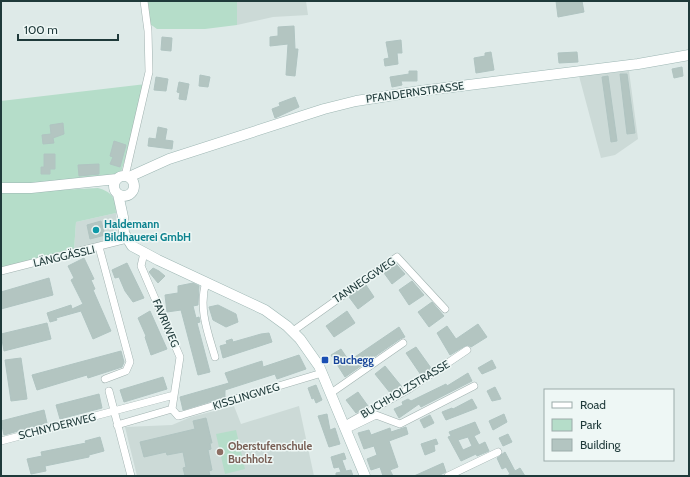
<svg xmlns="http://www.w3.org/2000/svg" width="690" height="477" font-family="Cabin,sans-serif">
	<rect width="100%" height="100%" fill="#deeae8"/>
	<path fill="#ccdad7" d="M237 1H306L308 15 273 17 237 25Z
		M629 71 638 139 615 155 601 158 579 76Z
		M116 213 117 233 110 241 74 250 76 222Z
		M234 406 241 424 299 406 314 476H137L125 427 172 425 191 417Z"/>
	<path fill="#b5ddc9" d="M148 1H237V25L205 29H157L150 24Z
		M146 84 133 134 121 172 114 176 24 185 1 184V101Z
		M98 188C112 192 116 198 116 213L76 222 74 250 1 268V193Z
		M236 430 245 469 225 474 216 434Z"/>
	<path fill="#b3c5c1" stroke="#b0c4c1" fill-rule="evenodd" d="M556 1H582L584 12 558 17Z
		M294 26 295 49H298L295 76 286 75 288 44 270 46V37L278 36V27Z
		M162 37 172 38 171 51 161 50Z
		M401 40 402 53H397L398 64 385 66 384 59 389 58 386 42Z
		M491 52 494 70 476 73 474 58 485 56V53Z
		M577 52 578 62 559 63 558 53Z
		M682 67 683 76 674 78 672 69Z
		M409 71H417V81H401L402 85 392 87 390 77 409 74Z
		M620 74H627L635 133 627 134Z
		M200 75 210 77 208 87 199 86Z
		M608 76 617 141 611 142 602 77Z
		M156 77 168 79 166 91 154 90Z
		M179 82 189 84 186 100 179 99 180 93 177 92Z
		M295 97 299 107 275 118 272 109 280 106 279 103Z
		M63 123 64 134 53 138 54 143 43 144 42 135 51 134 50 125Z
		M158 127 167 129 165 140 173 141 172 149 148 146 149 138 156 139Z
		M114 141 126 145 120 167 110 164 113 157 110 156Z
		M44 154H55V169H50V174H41V167H44Z
		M99 164V174L79 176 78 165Z
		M101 221 105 235 90 239 87 225Z
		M84 258 94 279 91 280 95 289 93 290 111 331 93 339 81 311 56 318 57 320 50 322 47 313 71 305 72 309 83 304 71 280 74 278 68 266Z
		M127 263 144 298 133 302 125 291 119 277 115 278 112 270Z
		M396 264 405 274 392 284 384 273Z
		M153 268 159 271 165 276 158 283 149 272Z
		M49 278 53 295 1 309V292Z
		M412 281 424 295 409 305 399 290Z
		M193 283 199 286 198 305 193 306 196 318 199 317 200 322 197 323 210 372 198 375 181 310 167 312 165 295 178 293V286Z
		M366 285 374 297 358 309 349 297Z
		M432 302 444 316 429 327 418 312Z
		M218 305 236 314 238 322 226 327 213 320 209 307Z
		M150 311 167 349 151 355 145 337 146 336 138 318Z
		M347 311 355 323 334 337 326 326Z
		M47 323 51 339 4 351 1 334Z
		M478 324 487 337 471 347 468 345 465 346 450 355 437 333 447 326 456 339Z
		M399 327 405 337 400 339 345 377 331 355 341 349 349 361Z
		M269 333 272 342 223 358 220 346 227 344 226 341 232 339 233 342 261 334Z
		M416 347 431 368 421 375 406 353Z
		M121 351 124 362 122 367 88 378 87 375 37 390 32 375Z
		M299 355 306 369 277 379 275 374 225 390V397L183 410 180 397 229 383 225 373 262 361 263 367Z
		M21 358 27 399 11 401 5 360Z
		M492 360 496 368 482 374 478 368Z
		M385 366 402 387 391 394 375 374Z
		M468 373 472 381 421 407 419 404 399 418 394 409 403 405 402 402 408 399 411 401 446 384 447 386Z
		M163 377 167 389 124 402 120 390Z
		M316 385 322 400 316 403 314 398 312 399 308 388Z
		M495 387 501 399 492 401 487 391Z
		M358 392 368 406 356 413 346 400Z
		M99 394 102 408 60 419 56 405Z
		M472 399 477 408 446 420 442 412 452 408 453 409Z
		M44 410 47 423 4 435 1 421Z
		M327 414 330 430 335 428 340 444 329 447 318 416Z
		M504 414 507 422 493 430 489 421Z
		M430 415 434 423 424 428 420 420Z
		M206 418 212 443H210L211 449 208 450 212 470 209 471 210 476H185L183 468 186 467 183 452 167 455 166 452 144 457 140 442 195 429 193 421Z
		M475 422 480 433 474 436 479 445 485 442 489 451 477 456 476 454 461 461 448 437 451 436 449 432ZM468 437 472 446 463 450 458 440Z
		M406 427 408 434 389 441 398 467 390 470 393 476H383L380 467 371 470 367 459 377 455 374 446 364 449 358 433 369 430 371 435 390 428 391 432Z
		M508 434 512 442 503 446 499 438Z
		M100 437 104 451 89 455V457L45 466 46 471 31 474 27 459 42 456 41 452 86 443 85 441Z
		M436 439 438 444 434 445 435 451 425 455 421 444Z
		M505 452 515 471 520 468 525 476H507L510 474 506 467 502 469 497 458Z
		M344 453 346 459 342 460 346 471 351 470 353 476H336V473L341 472 339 467 334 468 331 457Z
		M443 463 446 472 438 476H414Z"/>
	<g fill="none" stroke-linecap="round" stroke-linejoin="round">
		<defs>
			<path id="street" d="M125 176 149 72 148 31 144 1
				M99 247 130 362 126 371 105 379
				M144 253 141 266 180 357 172 409
				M1 271 127 239
				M206 282C198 308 208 333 215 357
				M293 331 397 257 445 309
				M109 391 131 476
				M331 393 403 343
				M172 409 178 416 182 415 322 373
				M117 425 172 409
				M343 426 409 389 467 350
				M345 430 376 415 400 424 474 386
				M1 441 174 395
				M448 476 498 452"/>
			<path id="secondary" d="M114 186a10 10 0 1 1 20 0a10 10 0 1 1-20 0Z
				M129 177 169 159 324 109 356 101 420 91 638 64 689 55
				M1 188H31L117 179
				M118 194 123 217 124 233 132 246 158 260 265 310 287 326 300 339 319 366 365 476"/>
		</defs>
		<use href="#street" stroke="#a1b2b0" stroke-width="8"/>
		<use href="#secondary" stroke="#9db6b3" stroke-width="11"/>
		<use href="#street" stroke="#fff" stroke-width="7"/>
		<use href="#secondary" stroke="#fff" stroke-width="10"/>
	</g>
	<circle fill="#0f9aa8" stroke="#eef7f5" stroke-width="1.5" cx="96" cy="230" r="4"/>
	<rect fill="#1a4fb4" stroke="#eef7f5" stroke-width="1.5" x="321" y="356" width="8" height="8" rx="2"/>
	<circle fill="#8d6e63" stroke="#eef7f5" stroke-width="1.5" cx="220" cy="452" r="4"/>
	<g text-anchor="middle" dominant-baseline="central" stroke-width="3" stroke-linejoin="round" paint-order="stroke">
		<g font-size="11" fill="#1f3a3a" stroke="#eef7f5">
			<text transform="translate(415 92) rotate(-8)">PFANDERNSTRASSE</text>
			<text transform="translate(64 256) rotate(-13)">LÄNGGÄSSLI</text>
			<text transform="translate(364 280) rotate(-34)">TANNEGGWEG</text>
			<text transform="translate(166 323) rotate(67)">FAVRIWEG</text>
			<text transform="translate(405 389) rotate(-31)">BUCHHOLZSTRASSE</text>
			<text transform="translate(246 396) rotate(-17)">KISSLINGWEG</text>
			<text transform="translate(57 426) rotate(-14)">SCHNYDERWEG</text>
		</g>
		<g font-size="11" font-weight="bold" fill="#0d838f" stroke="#eef7f5" text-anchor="start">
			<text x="104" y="224">Haldemann<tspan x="104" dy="13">Bildhauerei GmbH</tspan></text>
		</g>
		<g font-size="11" font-weight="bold" fill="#164399" stroke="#eef7f5" text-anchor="start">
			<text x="333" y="360">Buchegg</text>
		</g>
		<g font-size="11" font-weight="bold" fill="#785e54" stroke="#eef7f5" text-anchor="start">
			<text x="228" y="446">Oberstufenschule<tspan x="228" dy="13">Buchholz</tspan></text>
		</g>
	</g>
	<rect width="690" height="477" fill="none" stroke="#1f3a3a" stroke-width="4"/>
	<rect x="544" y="389" width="130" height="72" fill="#eef7f5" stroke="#9babaa"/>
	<rect x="552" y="402" width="20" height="6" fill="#ffffff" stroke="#9babaa"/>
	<text x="580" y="409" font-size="12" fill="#1f3a3a">Road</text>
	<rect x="552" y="419" width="20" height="12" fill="#b5ddc9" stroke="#9babaa"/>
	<text x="580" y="429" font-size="12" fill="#1f3a3a">Park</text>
	<rect x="552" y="439" width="20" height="12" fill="#b3c5c1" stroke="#9babaa"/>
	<text x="580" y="449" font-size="12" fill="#1f3a3a">Building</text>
	<path d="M18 34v6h100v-6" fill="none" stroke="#1f3a3a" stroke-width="2"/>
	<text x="24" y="34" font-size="12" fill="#1f3a3a" stroke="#eef7f5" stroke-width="3" paint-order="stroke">100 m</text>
</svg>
